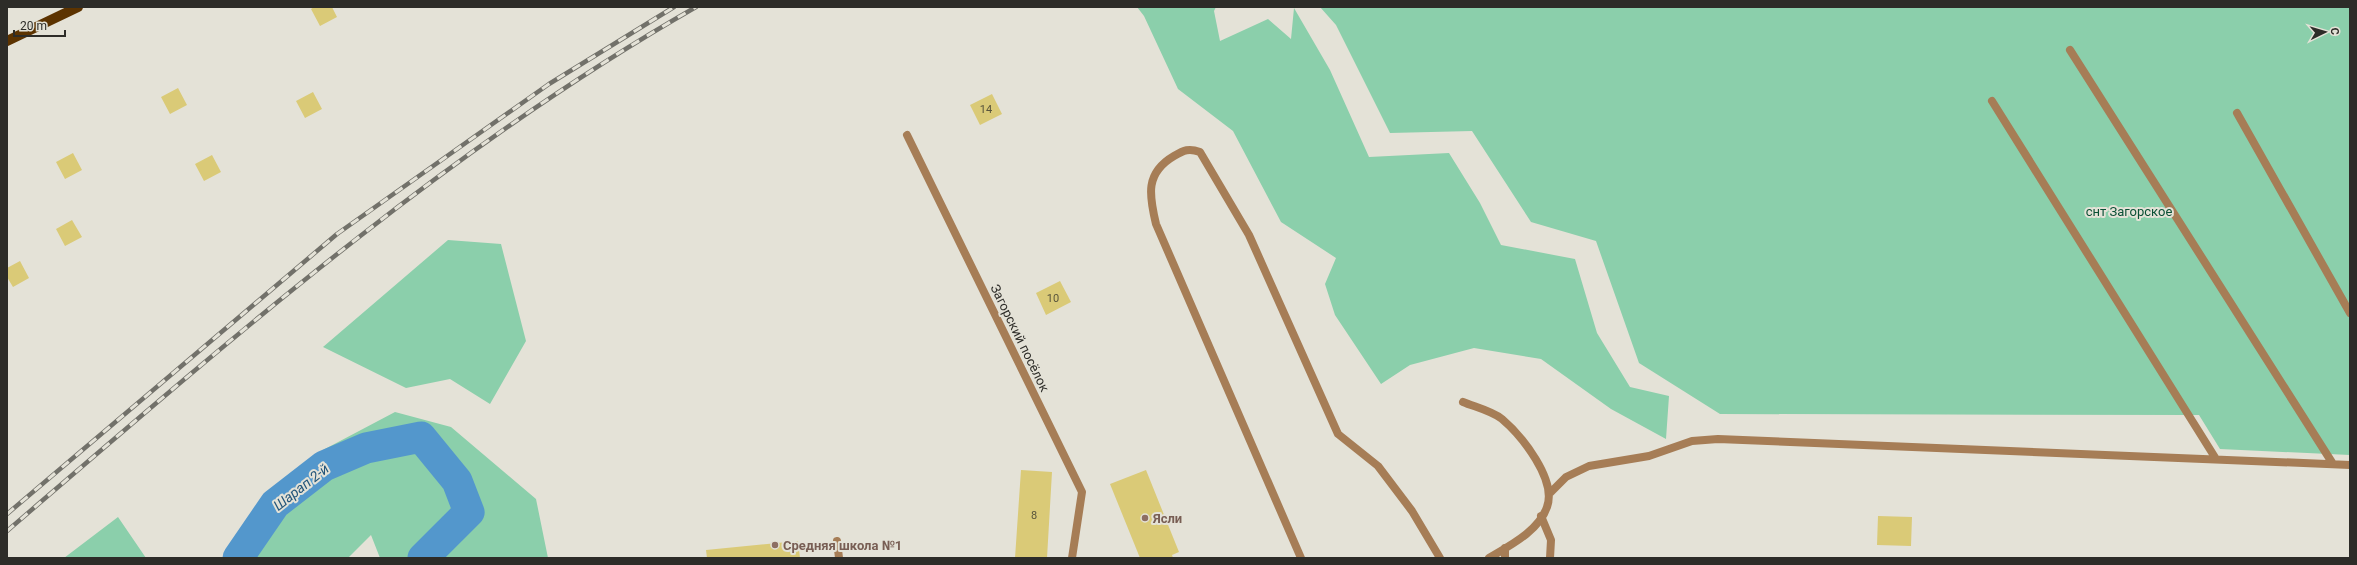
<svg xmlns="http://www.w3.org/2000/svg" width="2357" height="565" font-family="Roboto,sans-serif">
	<rect width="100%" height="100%" fill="#e4e2d7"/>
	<path fill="#8bcfab" d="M1137 7H1216L1214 11 1220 41 1268 19 1291 39 1294 8 1330 70 1369 157 1449 153 1480 203 1501 245 1575 259 1597 333 1630 387 1669 396 1666 439 1611 409 1541 359 1474 348 1410 365 1381 384 1335 315 1325 284 1336 258 1281 222 1233 131 1178 89 1144 16Z
		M1320 7H2350V455L2220 449 2199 415 1720 414 1639 363 1596 241 1531 222 1472 131 1390 133 1336 25Z
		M448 240 501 244 526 341 490 404 450 379 406 388 323 347Z
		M395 412 451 427 536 499 548 558H380L371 535 348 558H224L246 545 323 450Z
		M118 517 146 558H64Z"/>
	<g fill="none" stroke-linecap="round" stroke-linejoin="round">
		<path stroke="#5397cc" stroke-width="31" d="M238 558 275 504 324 466 366 448 421 437 457 481 469 512 423 558"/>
	</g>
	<path fill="#daca77" d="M314 7H332L337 17 320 26 311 9Z
		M178 88 187 105 170 114 161 97Z
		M313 92 322 109 305 118 296 101Z
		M992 94 1002 114 980 125 970 105Z
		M73 153 82 170 65 179 56 162Z
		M212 155 221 172 204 181 195 164Z
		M72 220 82 237 65 246 56 229Z
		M20 261 29 278 13 287 7 277V268Z
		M1060 281 1071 302 1046 315 1036 293Z
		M1021 470 1052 472 1047 558H1015Z
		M1146 470 1179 552 1172 555 1173 558H1140L1110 484Z
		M1878 516 1912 517 1911 546 1877 545Z
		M798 541 800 558H707L706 550Z"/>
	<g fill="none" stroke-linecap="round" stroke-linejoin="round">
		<path stroke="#a67d56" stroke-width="8" d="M1541 516 1551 540 1550 558
			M1505 558V548"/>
		<path stroke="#a67d56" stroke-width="8" d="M2070 50 2333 464
			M1992 101 2216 459
			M2237 113 2350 313
			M907 135 1082 492 1072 558
			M1463 402C1475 407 1492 411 1502 419 1522 436 1557 480 1547 507 1539 531 1509 546 1489 558
			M1550 493 1566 477 1589 466 1649 456 1692 441 1718 439 2350 465
			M837 541 839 558
			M1301 558 1156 224C1149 195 1145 173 1174 156 1184 150 1189 148 1200 152L1249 235 1338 434 1378 466 1412 511 1440 558"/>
		<path stroke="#5c3300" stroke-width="10" d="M7 41 78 7"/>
		<defs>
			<path id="rail" d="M7 514 337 234 549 84 674 7
				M7 531C226 343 444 151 696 7"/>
		</defs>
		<use href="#rail" stroke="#72716a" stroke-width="4.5"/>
		<use href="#rail" stroke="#e4e2d7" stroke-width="3" stroke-dasharray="9" stroke-linecap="butt"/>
	</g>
	<g fill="#8d6e63" stroke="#e4e2d7" stroke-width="1.5">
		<circle cx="1145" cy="518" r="4"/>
		<circle cx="775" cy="545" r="4"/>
	</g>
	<g text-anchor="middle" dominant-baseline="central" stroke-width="4" stroke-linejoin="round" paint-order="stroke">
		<g font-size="11" fill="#58543c">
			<text x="986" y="109">14</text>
			<text x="1053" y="298">10</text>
			<text x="1034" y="515">8</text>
		</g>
		<g font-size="13" fill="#0a5035" stroke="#e4e2d7">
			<text x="2129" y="211">снт Загорское</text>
		</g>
		<g font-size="13" fill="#2d2c28" stroke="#e4e2d7">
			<text transform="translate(1020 338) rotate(64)">Загорский посёлок</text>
		</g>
		<g font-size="13" font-weight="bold" fill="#785e54" stroke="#e4e2d7" text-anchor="start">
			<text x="1153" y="518">Ясли</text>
			<text x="783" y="545">Средняя школа №1</text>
		</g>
		<g font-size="14" font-style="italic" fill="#23557a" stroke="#e4e2d7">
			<text transform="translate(301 487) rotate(-38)">Шарап 2-й</text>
		</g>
	</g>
	<rect width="2357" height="565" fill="none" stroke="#2d2c28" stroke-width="16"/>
	<g transform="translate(2325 32) rotate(85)" stroke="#e4e2d7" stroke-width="3" paint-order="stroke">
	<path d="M0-3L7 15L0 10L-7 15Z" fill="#2d2c28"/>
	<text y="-6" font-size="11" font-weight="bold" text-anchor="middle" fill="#2d2c28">С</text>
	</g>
	<path d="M14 30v6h51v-6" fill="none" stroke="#2d2c28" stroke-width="2"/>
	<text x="20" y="30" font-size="12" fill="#2d2c28" stroke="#e4e2d7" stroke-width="3" paint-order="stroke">20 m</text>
</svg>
